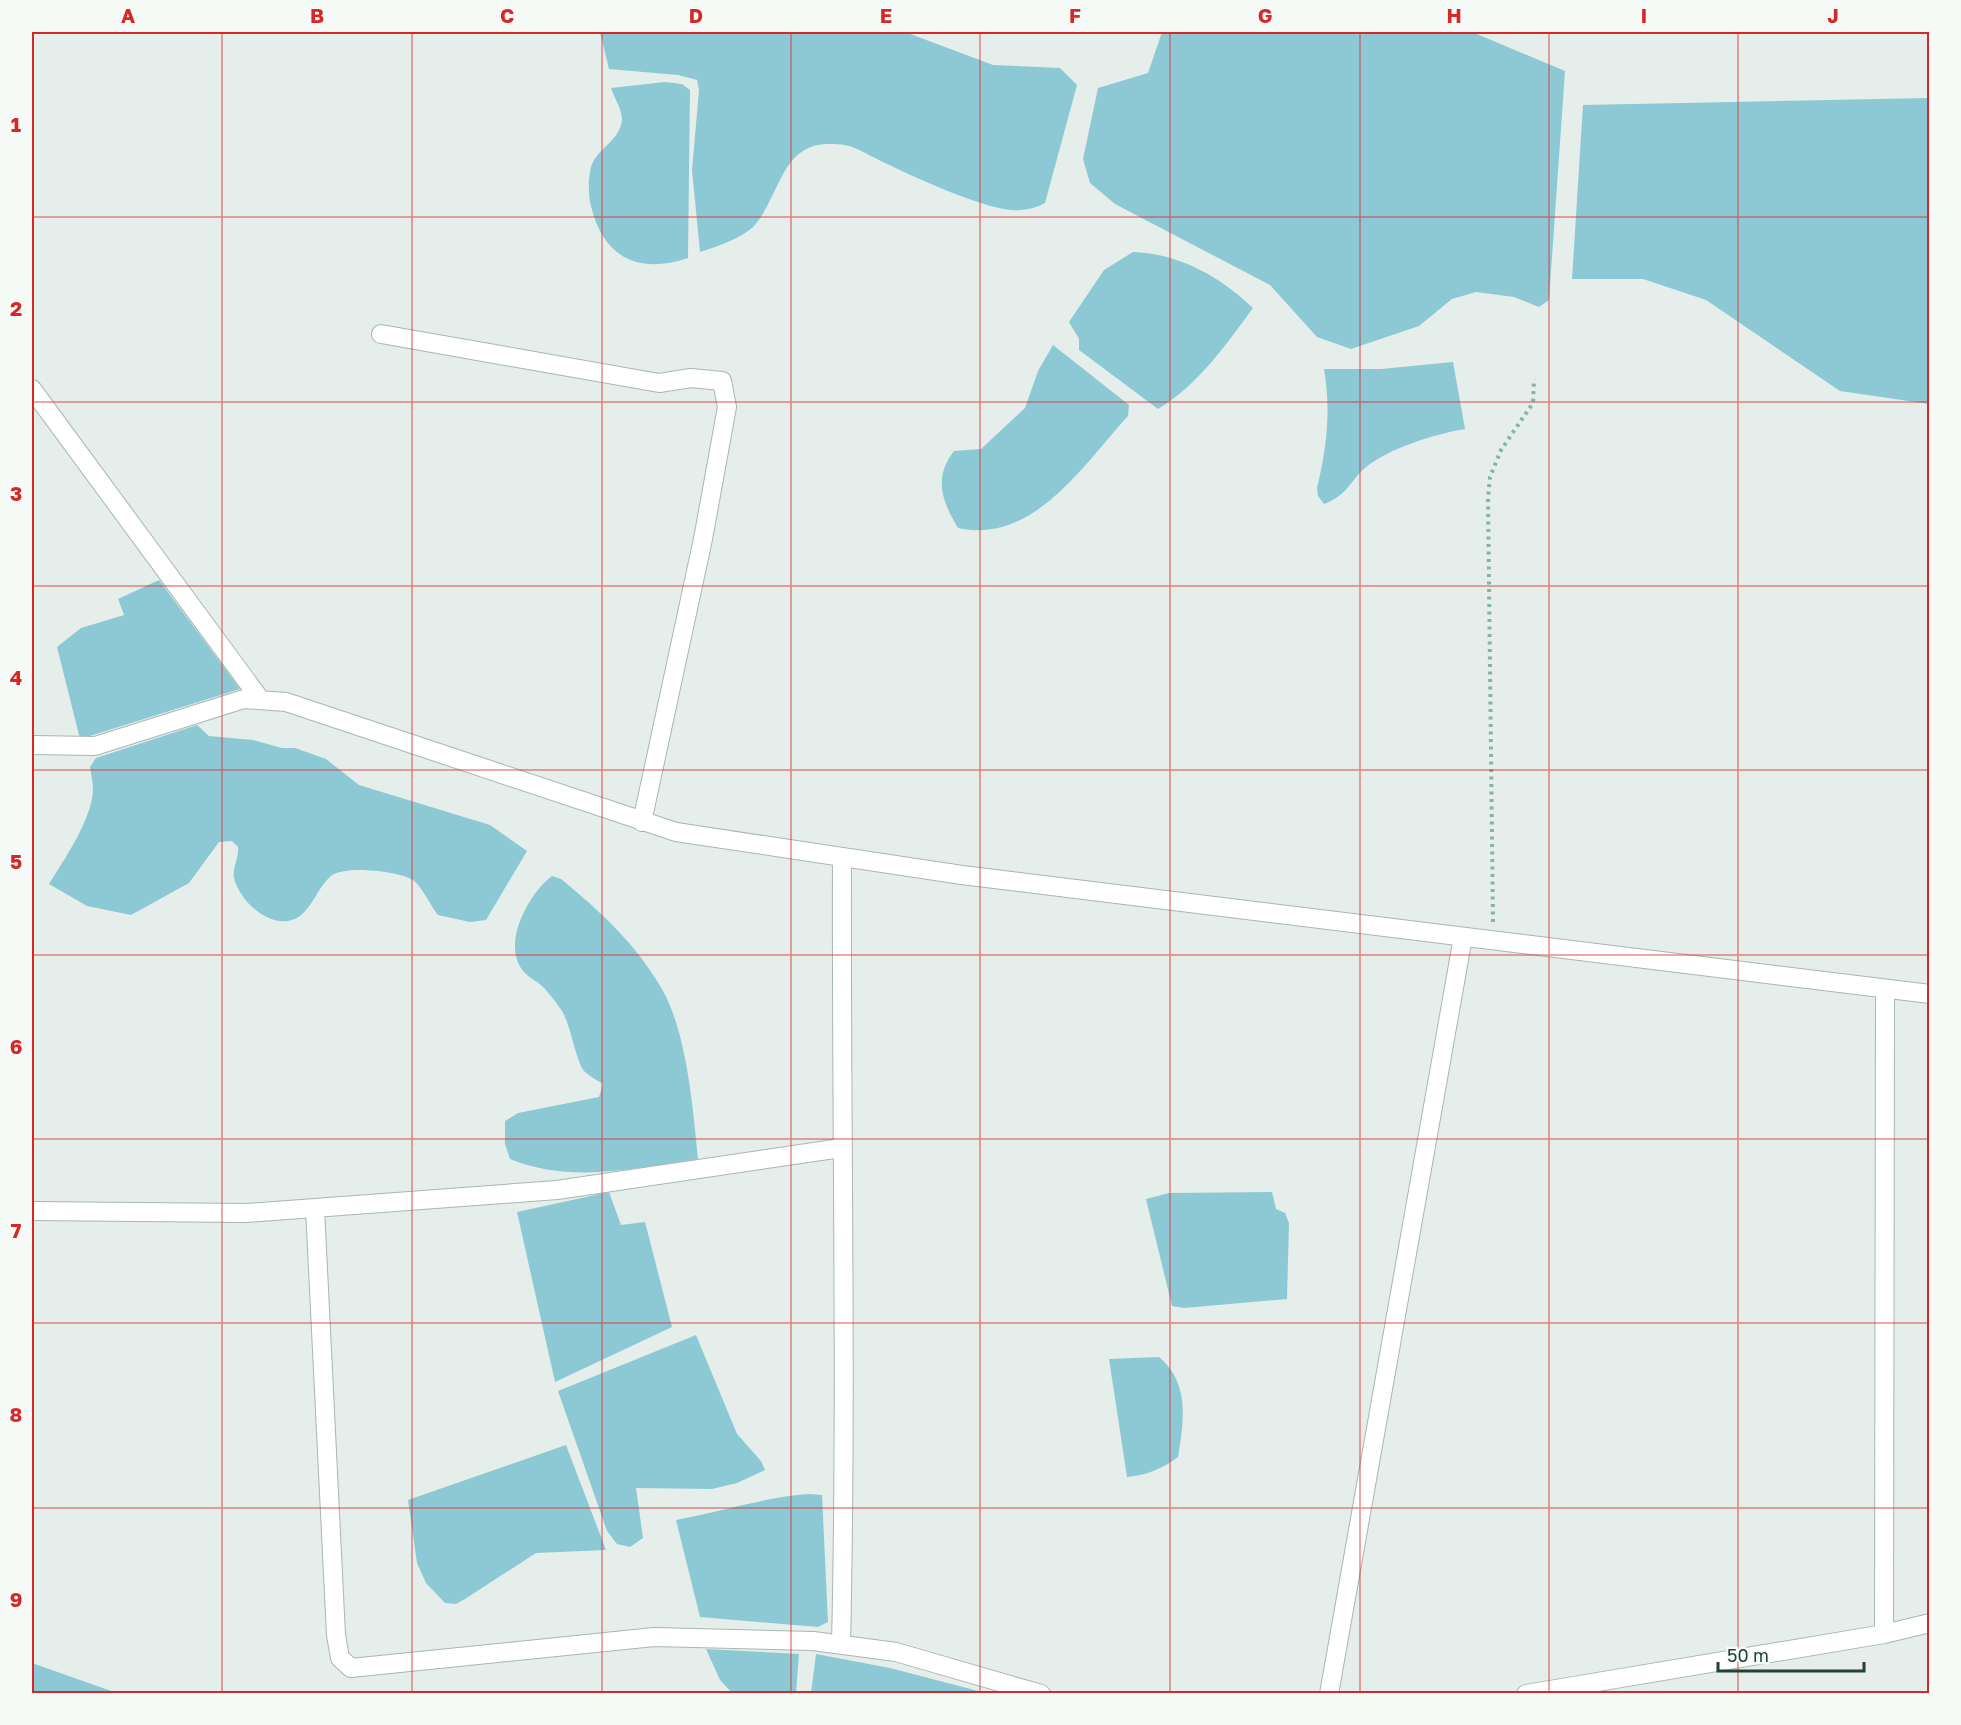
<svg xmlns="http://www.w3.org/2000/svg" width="1961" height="1725" font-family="'Golos Text',sans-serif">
	<rect width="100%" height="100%" fill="#e5eeea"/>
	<path fill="#8dc9d4" d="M600 32H905L993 65 1060 68 1077 85 1045 203C1034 209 1022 211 1010 210 976 206 909 175 877 159 858 150 853 144 830 144 781 143 780 197 754 226 742 238 716 247 700 252L692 170 699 90 697 80 678 75 609 69Z
		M1162 32H1472L1565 71 1549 300 1539 307 1514 297 1476 292 1452 299 1419 326 1351 349 1317 337 1270 285 1115 204 1090 183 1083 159 1098 88 1148 73Z
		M665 82 682 84 690 90 688 258C638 275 603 257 591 206 588 195 588 175 592 164 600 147 621 139 622 119 622 110 614 97 611 88Z
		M1929 98V404L1840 391 1706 300 1643 279H1572L1583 105Z
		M1133 252C1178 253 1221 277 1253 308 1225 346 1199 384 1158 409L1079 350V339L1069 322 1104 270Z
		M1053 345 1129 405 1128 416C1084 464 1033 545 958 528 942 501 933 478 954 451L981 449 1025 408 1038 371Z
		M1453 362 1465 429C1435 434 1389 448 1365 468 1349 482 1348 495 1324 504L1318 496 1317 488C1327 447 1331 410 1324 369H1381Z
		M159 580 240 689 80 739 57 647 81 628 124 615 118 599Z
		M197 725 209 736 253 740 282 748H295L326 759 359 785 490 825 527 851 486 920 470 922 438 915C430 905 421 884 411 879 396 871 344 865 331 876 318 887 313 906 300 916 275 934 240 903 234 878 232 868 239 858 238 847L232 841 219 842 189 883 131 915 87 906 49 884C64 860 92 819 93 790 93 783 91 774 90 767L96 758Z
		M552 876 561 879C600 911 636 944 662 989 687 1033 693 1109 698 1159 636 1168 571 1184 510 1159L505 1144V1121L518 1113 599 1097 603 1084C597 1080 589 1076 584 1071 576 1061 571 1026 562 1011 557 1003 549 993 542 986 537 981 529 978 524 972 500 945 529 893 552 876Z
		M609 1192 621 1225 645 1222 672 1327 555 1382 517 1212Z
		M1272 1192 1276 1209 1285 1213 1289 1223 1287 1299 1184 1308 1172 1306 1146 1199 1169 1193Z
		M696 1335 737 1434 761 1461 765 1470 737 1483 712 1489 636 1488 643 1538 630 1547 617 1544 607 1531 558 1391Z
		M1159 1357C1190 1383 1184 1421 1178 1457 1162 1469 1147 1475 1127 1477L1109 1359Z
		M566 1445 606 1550 536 1553 465 1599 456 1604 445 1603 426 1583 417 1563 408 1500Z
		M809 1494 822 1495 828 1622 818 1627 700 1617 676 1520C720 1512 765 1497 809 1494Z
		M706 1649 799 1654 796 1693H732L720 1680Z
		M816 1654 890 1668 986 1693H811Z
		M32 1663 117 1693H118H32Z"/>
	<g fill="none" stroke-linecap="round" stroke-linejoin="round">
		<defs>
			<path id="street" d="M381 334 659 383 691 378 722 381 727 407 703 539 642 822
				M32 389 260 699
				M32 745 95 746 244 699 286 702 676 832 962 875 1930 994
				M315 1208 336 1635 340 1658 351 1668 654 1637 813 1641 896 1652 1041 1694
				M32 1211 246 1213 557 1190 841 1148
				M1884 1634 1885 989
				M841 1645C847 1382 841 1120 842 857
				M1329 1694 1463 937
				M1526 1694 1884 1634 1930 1623"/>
		</defs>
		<use href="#street" stroke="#a7b7b1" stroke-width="20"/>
		<path stroke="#85b3a4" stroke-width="4" stroke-dasharray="3 4.5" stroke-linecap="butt" d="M1493 922 1488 498 1490 477 1501 450 1533 403 1534 379"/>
		<use href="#street" stroke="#fff" stroke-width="18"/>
	</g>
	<path fill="none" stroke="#d62828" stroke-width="1.5" stroke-opacity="0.55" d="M222 32V1694M412 32V1694M602 32V1694M791 32V1694M980 32V1694M1170 32V1694M1360 32V1694M1549 32V1694M1738 32V1694M32 217H1930M32 402H1930M32 586H1930M32 770H1930M32 955H1930M32 1139H1930M32 1323H1930M32 1508H1930"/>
	<rect width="1961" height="1725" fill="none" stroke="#f6fbf8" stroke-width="66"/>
	<path d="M1718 1662v9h146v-9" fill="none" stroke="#234139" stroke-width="3"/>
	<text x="1727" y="1662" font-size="18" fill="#234139" stroke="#f6fbf8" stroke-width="4.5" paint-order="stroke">50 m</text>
	<rect x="33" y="33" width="1895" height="1659" fill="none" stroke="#d62828" stroke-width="2"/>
	<g font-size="20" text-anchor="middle" font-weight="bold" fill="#d62828">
		<text x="128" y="23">A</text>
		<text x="317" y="23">B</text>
		<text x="507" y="23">C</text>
		<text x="696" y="23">D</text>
		<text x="886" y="23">E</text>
		<text x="1075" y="23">F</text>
		<text x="1265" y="23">G</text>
		<text x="1454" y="23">H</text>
		<text x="1644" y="23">I</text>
		<text x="1833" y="23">J</text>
		<text x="16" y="132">1</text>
		<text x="16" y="316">2</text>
		<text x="16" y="501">3</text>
		<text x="16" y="685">4</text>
		<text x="16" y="869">5</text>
		<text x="16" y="1054">6</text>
		<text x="16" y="1238">7</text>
		<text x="16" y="1422">8</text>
		<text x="16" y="1607">9</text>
	</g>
</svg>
